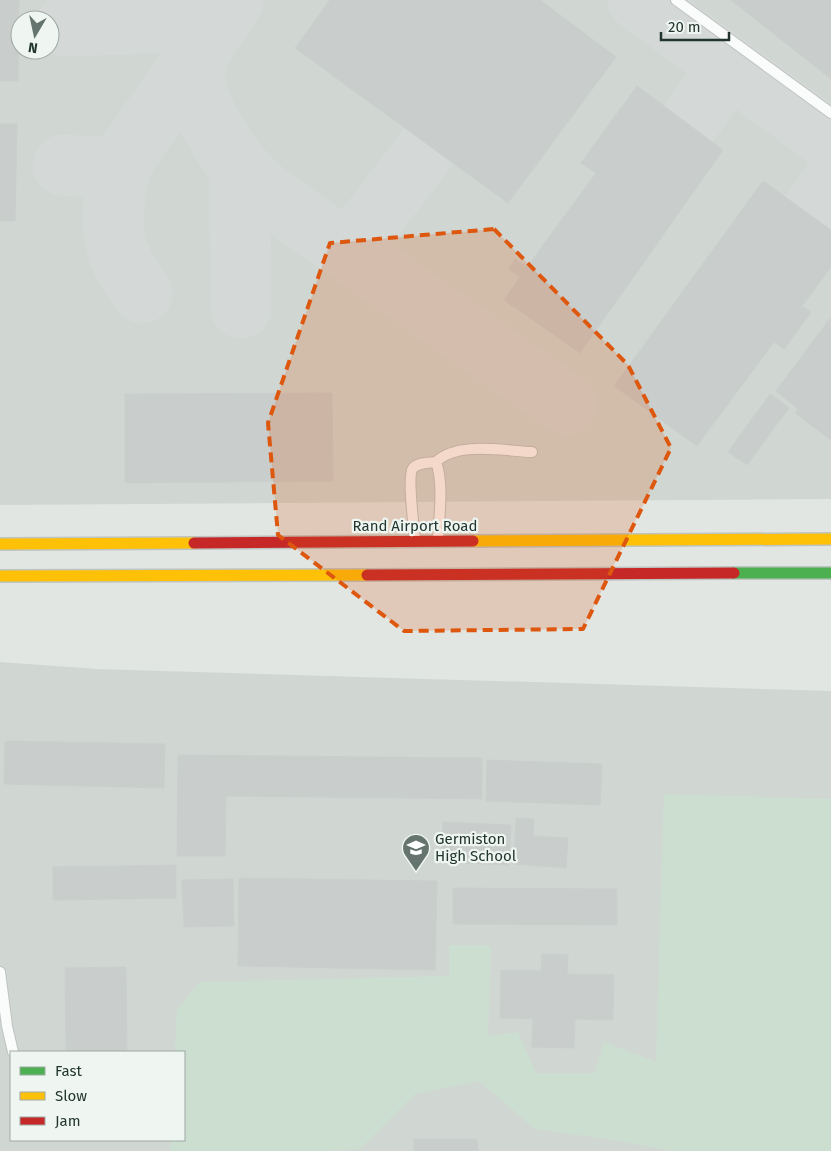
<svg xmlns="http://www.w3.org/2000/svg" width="831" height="1151" font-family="'Fira Sans',sans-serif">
	<rect width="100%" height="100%" fill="#e1e6e3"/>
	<path fill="#d0d7d3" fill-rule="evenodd" d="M0 0H831V499L0 505ZM20 20H50V50H20Z
		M0 662 97 669 831 691V1151H0ZM11 1052H184V1140H11Z"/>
	<path fill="#ccded0" d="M664 794 831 799V1151H672L620 1141 535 1129 479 1081 415 1094 360 1149 323 1151H170L171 1140H184V1052H175L177 1009 200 982 449 976V945L491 946 488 1036 518 1032 536 1073H595L604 1042 656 1062Z"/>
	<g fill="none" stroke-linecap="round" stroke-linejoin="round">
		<path stroke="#d4d8d6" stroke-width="61" d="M233 0C225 19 208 33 200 51 195 65 194 82 198 96 200 104 204 111 207 117 223 147 241 174 268 195L566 404
			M638 0 831 141
			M65 26 199 21 222 15 228 10
			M688 125 723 74V66L718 59
			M128 153C113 180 108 226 120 256 125 269 134 281 142 293
			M234 161 240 174 241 308
			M63 165 110 168 117 165 128 153 203 46
			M809 214 831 185
			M333 241C344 245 352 244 360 236L429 146"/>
	</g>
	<path fill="#c9cdcb" stroke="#cacfcc" d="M0 0H19L18 81H0Z
		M330 0H540L616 57 508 203 295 48Z
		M731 0H831V79Z
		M637 86 723 150 580 353 504 300 520 277 509 269 515 259 527 267 596 173 581 163Z
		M0 124H17L15 221H0Z
		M763 181 831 230V267L802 306 811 312 784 349 774 342 697 446 614 386Z
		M831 317V440L795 413 798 409 776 391Z
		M332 393 333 481 125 483V394Z
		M770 394 789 408 747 465 728 452Z
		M5 741 165 744 164 788 4 784Z
		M178 755 482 758V799L226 796 225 856H177Z
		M487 760 602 764 600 805 486 801Z
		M516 818 534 819 533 836 568 838 566 868 514 864Z
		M443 822 511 825 509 865 441 862Z
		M176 865V898L53 900V867Z
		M239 878 437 881 435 970 238 966Z
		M233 879 234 926 184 927 182 880Z
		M453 888 617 889V925L453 924Z
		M542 954 568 955 567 974 614 975 613 1020 575 1019 574 1048 532 1047 533 1019 500 1018 501 970 541 971Z
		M126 967 127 1052H66L65 968Z
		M414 1139H477L478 1151H414Z"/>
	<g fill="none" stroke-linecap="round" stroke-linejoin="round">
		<defs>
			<path id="lane" d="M676 0 831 113
				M436 462C457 441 505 451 532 452
				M415 540C414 528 407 475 413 468 419 462 429 463 436 462 444 483 439 518 438 540
				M0 972 7 1026 13 1052"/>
			<path id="fast" d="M734 573H831"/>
			<path id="slow" d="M473 541 831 539
				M0 544 194 543
				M0 576 367 575"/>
			<path id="jam" d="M194 543 473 541
				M367 575 734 573"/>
		</defs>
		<use href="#lane" stroke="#bec3c0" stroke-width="12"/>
		<use href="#fast" stroke="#bec4c1" stroke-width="14"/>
		<use href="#slow" stroke="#bec4c1" stroke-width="14"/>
		<use href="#jam" stroke="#bec4c1" stroke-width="14"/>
		<use href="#lane" stroke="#fafbfb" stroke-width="10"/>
		<use href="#fast" stroke="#4caf50" stroke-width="11"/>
		<use href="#slow" stroke="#ffc107" stroke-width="11"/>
		<use href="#jam" stroke="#c62828" stroke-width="11"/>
	</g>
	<path fill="#de570e" fill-opacity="0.2" stroke="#de570e" stroke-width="4" stroke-dasharray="10 6" stroke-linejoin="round" d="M494 229 628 365 671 448 583 629 404 631 278 535 268 423 330 243Z"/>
	<defs>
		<symbol id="school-pin" viewBox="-11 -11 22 30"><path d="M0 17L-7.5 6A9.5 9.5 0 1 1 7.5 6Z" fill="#65746e" stroke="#eff6f2"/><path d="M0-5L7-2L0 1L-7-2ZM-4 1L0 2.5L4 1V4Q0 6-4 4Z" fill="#fff"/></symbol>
	</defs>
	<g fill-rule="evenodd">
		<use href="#school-pin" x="400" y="832" width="32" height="43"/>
	</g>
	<g text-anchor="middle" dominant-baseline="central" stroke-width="4.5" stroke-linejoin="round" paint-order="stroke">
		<g font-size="15" fill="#22362f" stroke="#eff6f2">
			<text x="415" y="526">Rand Airport Road</text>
		</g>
		<g font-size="15" fill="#22362f" stroke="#eff6f2" text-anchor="start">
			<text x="435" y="839">Germiston<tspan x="435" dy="17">High School</tspan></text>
		</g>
	</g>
	<rect x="10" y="1051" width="175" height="90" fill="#eff6f2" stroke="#9da9a4"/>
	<rect x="20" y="1067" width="25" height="8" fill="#4caf50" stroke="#9da9a4"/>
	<text x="55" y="1076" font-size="15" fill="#22362f">Fast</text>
	<rect x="20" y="1092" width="25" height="8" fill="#ffc107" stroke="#9da9a4"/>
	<text x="55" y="1101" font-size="15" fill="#22362f">Slow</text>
	<rect x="20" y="1117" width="25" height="8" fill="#c62828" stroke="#9da9a4"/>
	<text x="55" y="1126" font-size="15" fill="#22362f">Jam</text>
	<g transform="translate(35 35) rotate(189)"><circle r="24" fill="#eff6f2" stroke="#9da9a4"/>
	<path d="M0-4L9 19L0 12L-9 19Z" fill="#65746e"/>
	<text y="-8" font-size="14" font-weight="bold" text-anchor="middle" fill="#22362f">N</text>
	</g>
	<path d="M661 32v8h68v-8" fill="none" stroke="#22362f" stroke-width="2.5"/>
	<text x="668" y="32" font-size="15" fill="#22362f" stroke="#eff6f2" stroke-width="4" paint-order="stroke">20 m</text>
</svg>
